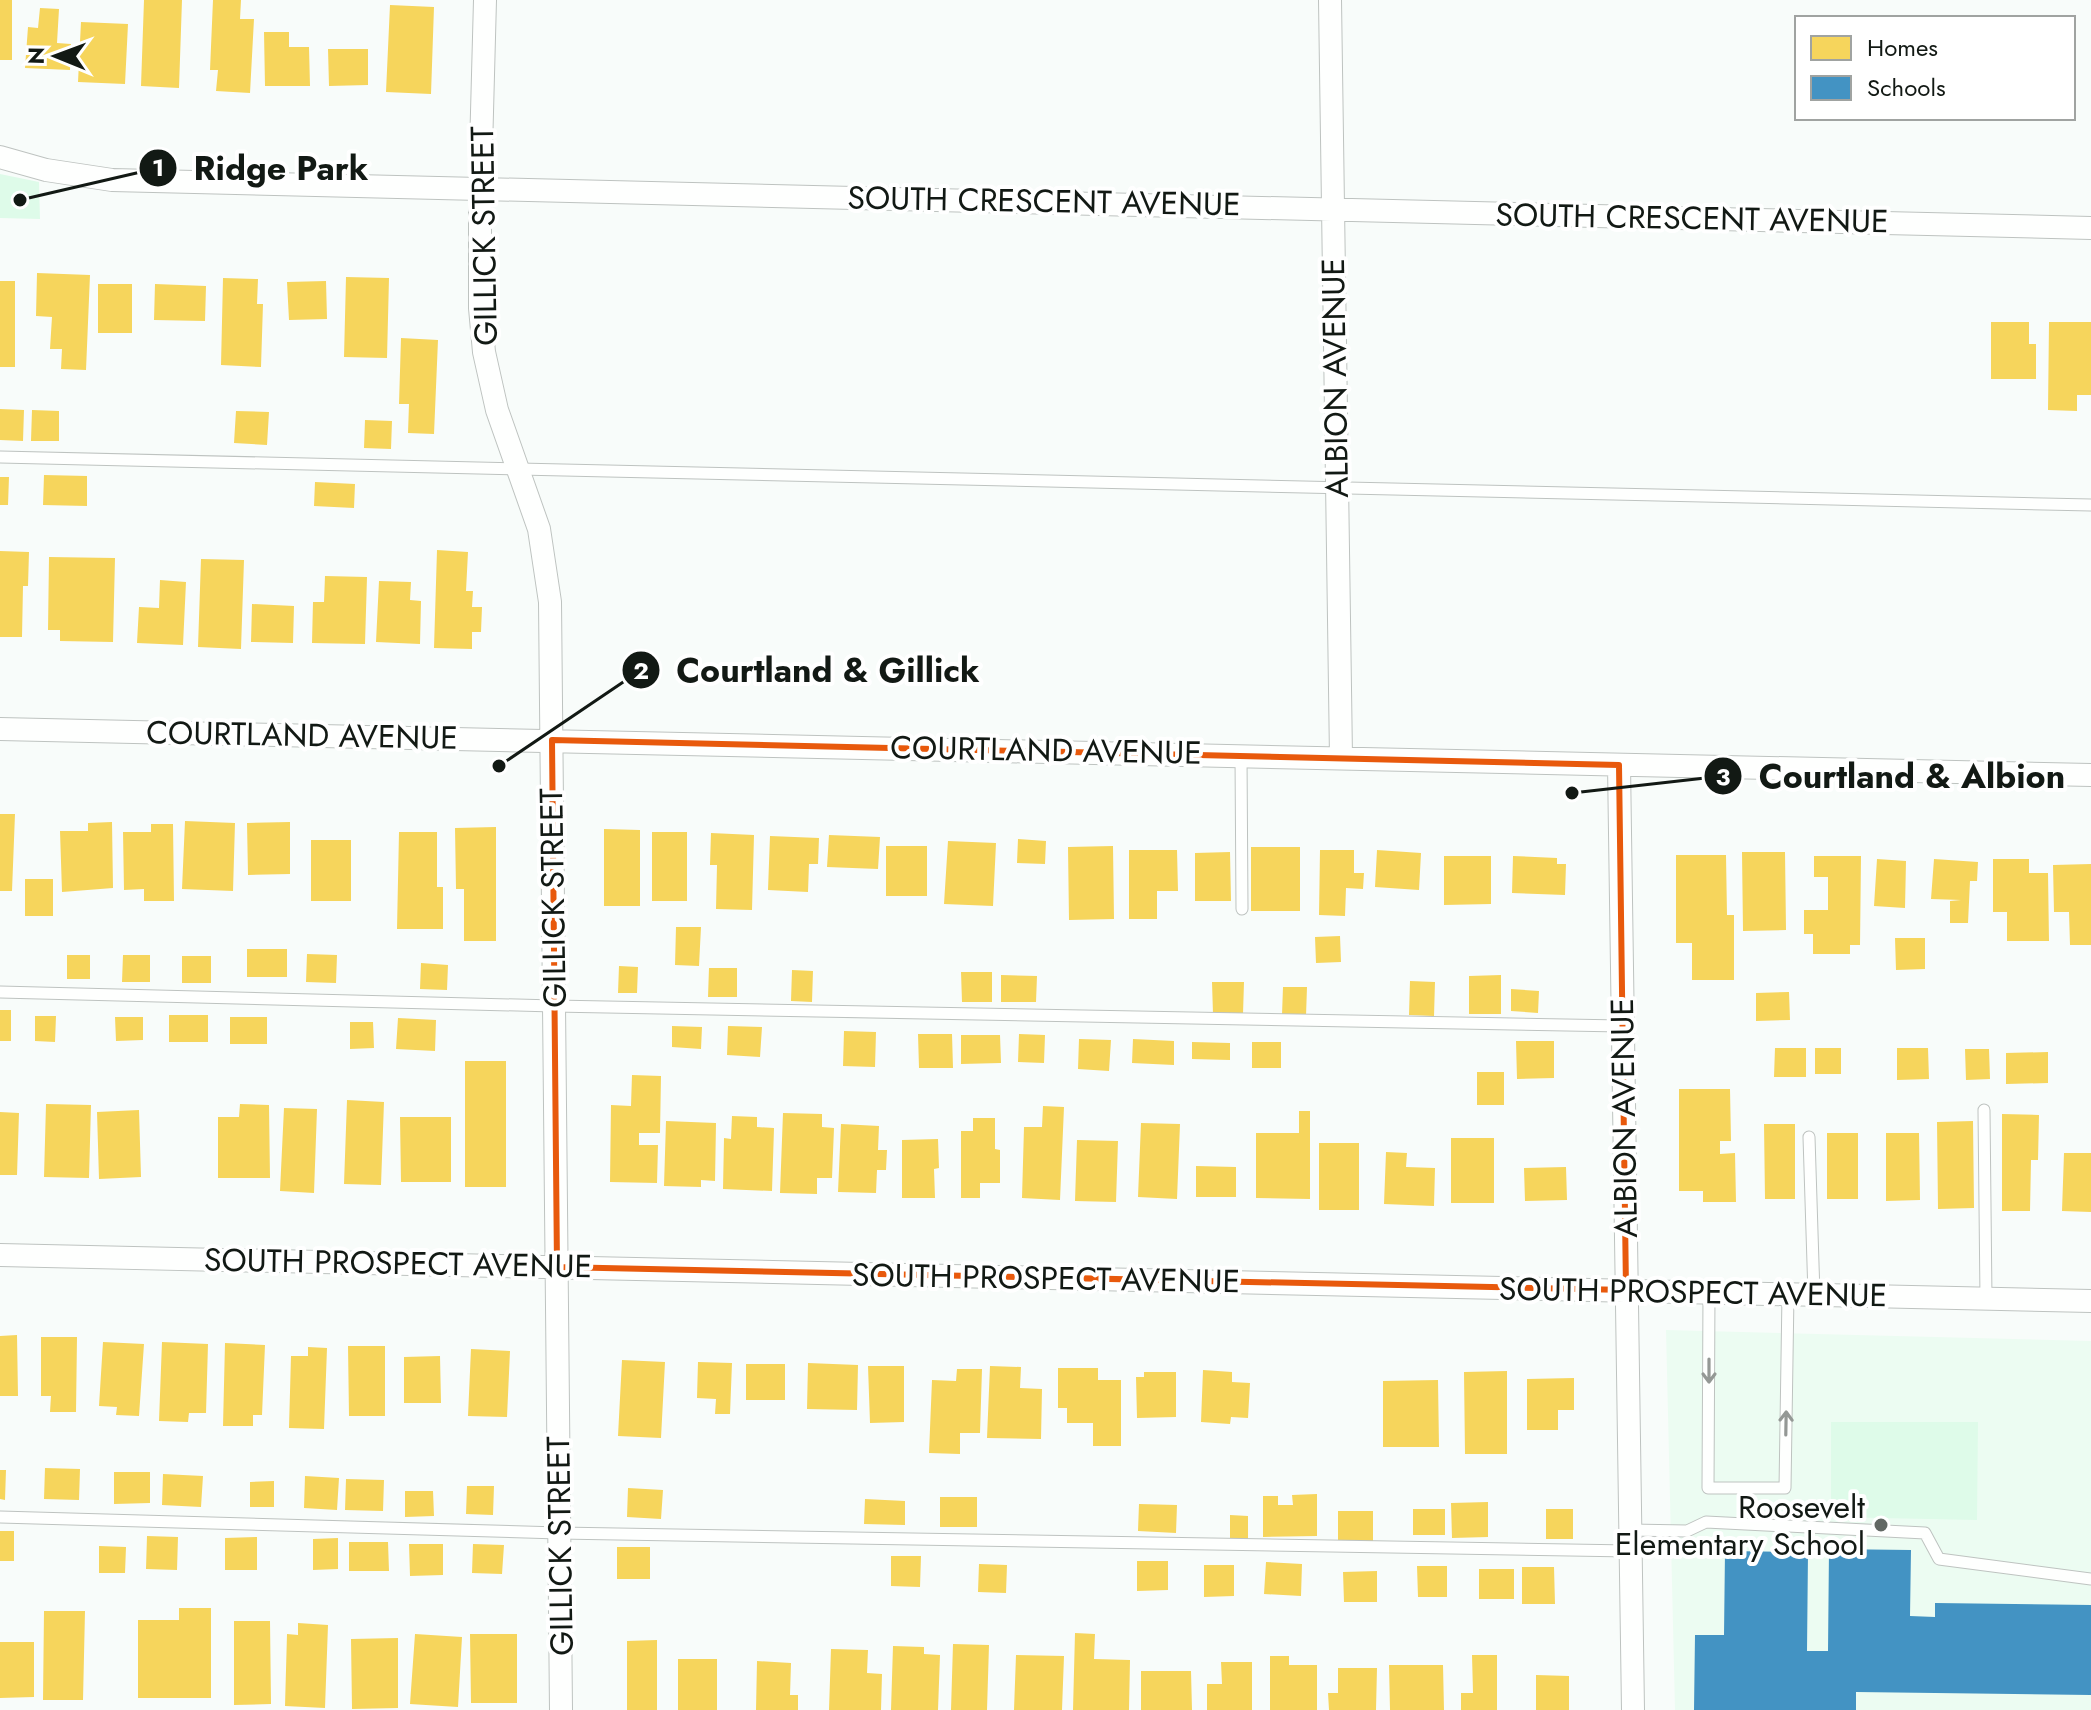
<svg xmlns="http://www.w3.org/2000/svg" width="2091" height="1710" font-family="Jost,sans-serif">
	<rect width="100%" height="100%" fill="#f8fcfa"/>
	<path fill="#ecfcf2" d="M1666 1330 2091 1341V1710H1675Z"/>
	<path fill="#defbe9" d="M0 174 39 182 40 219 0 218Z
		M1831 1422H1978L1977 1520 1831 1517Z"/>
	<path fill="#f6d55c" d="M0 0H12V60H0Z
		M144 0H182L179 88 141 86Z
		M213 0H241L240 19H254L250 93 216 91 218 70H210Z
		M390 5 434 7 431 94 386 92Z
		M40 8 59 9 57 43 71 44 70 70 25 68 28 27 38 28Z
		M81 22 128 24 125 84 78 82Z
		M264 32H289V47H309L310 86H265Z
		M328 49H368V85L329 86Z
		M37 273 90 275 86 370 61 369 62 349H50L52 317 36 316Z
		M346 277 389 278 387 358 344 357Z
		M223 278 258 279 257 304H263L261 367 221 365Z
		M0 281H15V367H0Z
		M326 281 327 319 289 320 287 282Z
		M98 284H132V333H98Z
		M155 284 206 286 205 321 154 320Z
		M1991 322H2029V344H2036V379H1991Z
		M2049 322H2091V395H2077V411L2048 410Z
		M401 338 438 340 434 434 408 433 409 404H399Z
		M0 409 24 410 23 441 0 440Z
		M32 410 59 411V441H31Z
		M236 411 269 412 267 445 234 443Z
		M365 420 392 421 391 449 364 448Z
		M44 475 87 476V506L43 505Z
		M0 477H9L8 505H0Z
		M315 482 355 484 354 508 314 506Z
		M437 550 468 552 466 591H473L472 607H482L481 632H472V649L434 648Z
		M0 551 29 552 28 586H23L22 637H0Z
		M49 557 115 558 113 642 60 641V630H48Z
		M201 559 244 560 241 649 198 647Z
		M325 576 367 577 365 644 312 643 313 602H324Z
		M160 580 186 582 183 645 137 643 139 607 159 608Z
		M379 581 411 582 410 600 421 601 420 644 376 642Z
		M252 604 294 606 293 643 251 642Z
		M0 814H15L12 891H0Z
		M185 821 235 823 233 891 182 889Z
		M112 822 113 888 62 892 60 831H88V823Z
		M290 822V874L248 875 247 823Z
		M151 824H173L174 901H144V889L124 890 123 832H151Z
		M496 827V941H464V889H456L455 828Z
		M604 829 640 830V906H604Z
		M399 832H437V887H443V929H397Z
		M652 832H687V901H652Z
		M711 833 754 835 752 910 716 909 717 865H710Z
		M829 835 880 837 878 869 827 867Z
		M770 836 819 838 818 864H809L808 892 768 890Z
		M1018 839 1046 841 1045 864 1017 863Z
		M311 840H351V901H311Z
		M948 841 996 843 993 906 944 904Z
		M886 846H927V896H886Z
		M1113 846 1114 919 1069 920 1068 847Z
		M1251 847H1300V911H1251Z
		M1129 850H1177L1178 891H1157V919H1129Z
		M1320 850H1354V873H1364L1363 889 1346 888 1345 916 1319 915Z
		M1377 850 1421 853 1419 890 1375 887Z
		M1230 852 1231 901H1195V853Z
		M1742 852H1785L1786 930 1743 931Z
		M1676 855H1726L1727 915H1734V980H1692V943H1676Z
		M1444 856H1491V904L1444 905Z
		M1513 856 1557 858V864H1566L1565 895 1512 893Z
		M1814 856H1861L1860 945H1850V954H1813V934H1804V910H1828V877H1814Z
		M1877 859 1906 861 1905 908 1874 906Z
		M1934 859 1978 862 1977 881H1970L1968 923H1950V901L1961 900 1931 899Z
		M1993 859H2029V873H2048L2049 941H2007V912H1993Z
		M2091 864V945H2070L2069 912H2054L2053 865Z
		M25 879H53V916H25Z
		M676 927H701L699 966 675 965Z
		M1340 936 1341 962 1316 963 1315 937Z
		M1895 938H1925V969L1896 970Z
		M247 949H287V977H247Z
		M307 954 337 955 336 983 306 982Z
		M67 955H90V979H67Z
		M123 955H150V982H122Z
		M182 956H211V983H182Z
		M421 963 448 965 447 990 420 989Z
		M619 966 638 967 637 993H618Z
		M709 968H737V997H708Z
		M792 970 813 971 812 1002 791 1001Z
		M961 972H992V1002H962Z
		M1001 975 1037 976 1036 1002H1001Z
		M1501 975V1014H1469V976Z
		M1410 981 1435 982 1434 1016 1409 1015Z
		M1212 982H1244L1243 1014H1213Z
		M1283 987H1307L1306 1016 1282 1015Z
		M1511 989 1539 991 1538 1013 1511 1011Z
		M1789 992 1790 1020 1756 1021V993Z
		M0 1010H11V1041H0Z
		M169 1015H208V1042H169Z
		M35 1016H56L55 1042 35 1041Z
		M115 1017H143V1040L116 1041Z
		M230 1017H267V1044H230Z
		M398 1018 436 1020 435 1051 396 1049Z
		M350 1022H373L374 1048 350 1049Z
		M672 1026 702 1027 701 1049 672 1047Z
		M728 1026 762 1027 760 1057 727 1055Z
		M844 1031 876 1032 875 1067 843 1066Z
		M918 1034H952L953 1068H919Z
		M1019 1034 1045 1035 1044 1063 1018 1062Z
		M961 1035H1000L1001 1063 961 1064Z
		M1079 1039 1111 1040 1109 1071 1078 1069Z
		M1133 1039 1174 1041V1065L1132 1063Z
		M1516 1041H1554V1078L1517 1079Z
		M1192 1042 1230 1043V1060L1192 1059Z
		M1252 1042H1281V1068H1252Z
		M1775 1048H1806V1077H1774Z
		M1815 1048H1841V1074H1815Z
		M1897 1048H1928L1929 1079 1897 1080Z
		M1965 1049H1989L1990 1079 1966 1080Z
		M2048 1052V1083L2006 1084V1053Z
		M465 1061H506V1187H465Z
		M1477 1072H1504V1105H1477Z
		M632 1075 661 1076 660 1133H639V1145H658L657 1183 610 1182 611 1105 631 1106Z
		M1679 1089H1730L1731 1141H1720V1154L1735 1153 1736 1202H1703V1191H1679Z
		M347 1100 384 1102 381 1185 344 1184Z
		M46 1104 91 1105 89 1178 44 1177Z
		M240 1104 269 1105 270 1178H218V1117H239Z
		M1043 1106 1064 1107 1060 1200 1022 1198 1024 1127H1042Z
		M284 1108 317 1109 314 1193 280 1191Z
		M139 1110 141 1177 99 1179 97 1112Z
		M1299 1111H1310V1199L1256 1198V1133H1299Z
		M0 1112 19 1113 17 1175H0Z
		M783 1113 822 1114V1127L834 1128 832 1178H817V1194L780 1193Z
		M2002 1114 2039 1115 2038 1160H2031L2030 1211H2002Z
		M732 1116 757 1117V1127L774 1128 772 1191 723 1189 724 1138 731 1139Z
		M400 1117H451V1182H401Z
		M973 1118H995V1149L1000 1150V1183H980V1198H961V1131H973Z
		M666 1121 716 1123 715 1181 701 1180V1187L664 1186Z
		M1973 1121 1974 1208 1938 1209 1937 1122Z
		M1141 1123 1180 1124 1177 1199 1138 1197Z
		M841 1124 879 1126 878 1150H887L886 1170H877L876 1193 838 1192Z
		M1764 1124H1795V1199H1765Z
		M1827 1133H1858V1199H1827Z
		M1886 1133H1919L1920 1200 1886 1201Z
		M1451 1138H1494V1203H1451Z
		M938 1139 939 1168 934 1169 935 1198H902V1140Z
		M1077 1140 1118 1141 1116 1202 1075 1201Z
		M1319 1143H1359V1210H1319Z
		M1386 1152 1407 1153 1406 1167 1435 1168 1434 1206 1384 1204Z
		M2064 1153H2091V1212L2062 1211Z
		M1196 1166 1236 1167V1197H1196Z
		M1566 1167 1567 1200 1525 1201 1524 1168Z
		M17 1335 18 1396H0V1336Z
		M41 1337H77L76 1412H50L51 1396H41Z
		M103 1342 144 1344 139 1416 116 1415 117 1407 99 1406Z
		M162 1342 208 1344 206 1413H189L188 1422 159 1421Z
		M225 1343 265 1345 262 1415H253V1426H223Z
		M348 1346H385V1416H349Z
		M308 1347 327 1348 324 1429 289 1428 291 1356H308Z
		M471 1349 510 1351 507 1417 468 1416Z
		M440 1356 441 1403H404V1357Z
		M622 1360 665 1362 661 1438 618 1436Z
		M698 1362 732 1363 730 1414H715L716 1399 697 1398Z
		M808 1363 858 1365 857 1410 807 1409Z
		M746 1364H785V1400H746Z
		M868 1366H904V1422L870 1423Z
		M990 1366 1021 1367 1020 1388 1042 1389 1041 1439 987 1438Z
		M1058 1368H1098V1380H1121V1446H1093V1423H1067V1408H1058Z
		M957 1369H982L980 1433H960V1454L929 1453 932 1380 956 1381Z
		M1203 1370 1232 1372V1382L1250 1383 1248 1418 1231 1417 1230 1424 1201 1422Z
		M1507 1371V1454H1465L1464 1372Z
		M1144 1372H1176V1417L1137 1418 1136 1377H1144Z
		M1574 1378V1410H1558V1430H1527V1379Z
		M1438 1380 1439 1447H1383V1381Z
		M45 1468 80 1469 79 1500 44 1499Z
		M0 1470H6L5 1500 0 1499Z
		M114 1472H150V1503L114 1504Z
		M163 1474 203 1476 201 1507 162 1505Z
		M305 1476 339 1478 337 1510 304 1508Z
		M346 1479 384 1480 383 1511 345 1510Z
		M274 1481V1507H250V1482Z
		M467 1486H494L493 1515 466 1514Z
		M628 1488 663 1490 661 1519 627 1517Z
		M405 1491H433L434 1516 405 1517Z
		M1317 1494V1536L1263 1537V1496H1278V1505H1293L1292 1495Z
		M940 1497H977V1527H940Z
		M865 1499 905 1501V1525L864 1524Z
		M1488 1502V1537L1452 1538 1451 1503Z
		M1139 1504 1177 1505 1176 1533 1138 1531Z
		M1413 1509H1445V1535H1413Z
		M1546 1509H1573V1539H1546Z
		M1338 1511H1373V1541H1338Z
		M1230 1515 1248 1516V1540H1230Z
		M0 1531H14V1561H0Z
		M147 1536 178 1537 177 1570 146 1569Z
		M257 1537V1570H225V1538Z
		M338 1538V1569L313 1570V1539Z
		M349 1542H388L389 1571H349Z
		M409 1544H443V1575L410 1576Z
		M473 1544 504 1545 502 1574 472 1573Z
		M99 1546 126 1547 125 1573H99Z
		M617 1547H650V1579H617Z
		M891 1556H921L920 1587 891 1586Z
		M1137 1561H1168V1590L1137 1591Z
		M1266 1562 1302 1564 1301 1596 1264 1594Z
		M979 1564 1007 1565 1006 1593 978 1592Z
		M1204 1565H1234V1596L1204 1597Z
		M1417 1566H1447V1597H1418Z
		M1522 1567H1554L1555 1604H1522Z
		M1479 1569H1514V1599H1479Z
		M1377 1571V1602H1344L1343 1572Z
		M179 1608H211V1698H138V1620H179Z
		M44 1611H85L83 1700H43Z
		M234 1621H270L271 1704 234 1705Z
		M298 1623 328 1625 325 1708 285 1706 287 1634 298 1635Z
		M1075 1633 1095 1634 1094 1659 1130 1660 1129 1710H1073Z
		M415 1634 462 1637 458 1707 410 1704Z
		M470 1634H517V1703H471Z
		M398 1638V1708L352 1709 351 1639Z
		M657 1640V1710H627V1641Z
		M0 1642H34V1697L0 1698Z
		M953 1644 989 1645 987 1710H951Z
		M893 1646 924 1647V1654L940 1655 938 1710H891Z
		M831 1649 868 1650 867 1673 882 1674 881 1710H829Z
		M1016 1655 1064 1656 1062 1710H1014Z
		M1472 1655H1497V1710H1461V1693H1473Z
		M1270 1656H1289V1665H1317V1710H1270Z
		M678 1659H717V1710H678Z
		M757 1661 791 1663 790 1695H798V1710H756Z
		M1221 1662H1252V1710H1207V1684H1222Z
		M1389 1665H1443L1444 1710H1390Z
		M1338 1668H1377L1376 1710H1329L1328 1693H1338Z
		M1141 1671H1191L1192 1710H1141Z
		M1536 1675 1569 1676V1710H1536Z"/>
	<path fill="#4393c3" d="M1829 1549 1911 1550 1910 1616 1935 1617V1603L2091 1605V1695L1856 1692V1710H1694L1695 1635H1724L1725 1551 1808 1552 1807 1651H1828Z"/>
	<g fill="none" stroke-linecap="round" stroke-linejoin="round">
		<defs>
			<path id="service" d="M0 457 2091 505
				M1241 755 1242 909
				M0 992 554 1006 1622 1026
				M1984 1110 1986 1299
				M1809 1137 1814 1295
				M1709 1293 1708 1488H1785L1788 1294
				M0 1517 559 1533 1630 1551
				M1630 1530 1687 1531 1706 1522 1925 1533 1939 1559 2091 1579"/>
			<path id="minor" d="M485 0 480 187V308L484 352 497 410 539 529 550 602 561 1710
				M1330 0 1341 757
				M0 157 46 170 112 180 2091 228
				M0 729 2091 775
				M1619 765 1633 1710
				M0 1255 2091 1301"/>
		</defs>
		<use href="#service" stroke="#bec3c0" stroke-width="13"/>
		<use href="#minor" stroke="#bec3c0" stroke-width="24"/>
		<use href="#service" stroke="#fefffe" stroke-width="11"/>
		<use href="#minor" stroke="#fefffe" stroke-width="22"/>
	</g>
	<defs><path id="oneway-shaft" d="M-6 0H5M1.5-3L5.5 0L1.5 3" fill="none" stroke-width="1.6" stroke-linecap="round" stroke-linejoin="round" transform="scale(2)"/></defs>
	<g stroke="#949895">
		<use href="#oneway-shaft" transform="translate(1709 1371) rotate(90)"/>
		<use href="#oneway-shaft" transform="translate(1786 1423) rotate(-89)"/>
	</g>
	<path fill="none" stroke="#e8590c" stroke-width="6" stroke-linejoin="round" d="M552 740 1619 765 1626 1290 557 1267Z"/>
	<circle fill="#626864" stroke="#fff" stroke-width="3" cx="1881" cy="1525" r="8"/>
	<g text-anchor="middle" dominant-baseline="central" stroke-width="8" stroke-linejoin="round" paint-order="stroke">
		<g font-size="32" fill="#121914" stroke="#fff">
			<text transform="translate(1044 201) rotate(1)">SOUTH CRESCENT AVENUE</text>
			<text transform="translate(1692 218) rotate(1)">SOUTH CRESCENT AVENUE</text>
			<text transform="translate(484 236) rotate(-91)">GILLICK STREET</text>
			<text transform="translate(1335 378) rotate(-91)">ALBION AVENUE</text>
			<text transform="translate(302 735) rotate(1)">COURTLAND AVENUE</text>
			<text transform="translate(1046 750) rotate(1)">COURTLAND AVENUE</text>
			<text transform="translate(553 898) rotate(-91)">GILLICK STREET</text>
			<text transform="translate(1624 1118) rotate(-91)">ALBION AVENUE</text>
			<text transform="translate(398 1263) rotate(1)">SOUTH PROSPECT AVENUE</text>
			<text transform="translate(1046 1278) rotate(1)">SOUTH PROSPECT AVENUE</text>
			<text transform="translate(1693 1292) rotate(1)">SOUTH PROSPECT AVENUE</text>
			<text transform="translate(560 1546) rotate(-91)">GILLICK STREET</text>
		</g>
		<g font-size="32" fill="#121914" stroke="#fff" text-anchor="end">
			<text x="1865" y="1507">Roosevelt<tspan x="1865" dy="37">Elementary School</tspan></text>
		</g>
	</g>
	<path fill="none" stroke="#121914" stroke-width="3" d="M20 200L158 168M499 766L641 670M1572 793L1723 776"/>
	<g fill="#121914" stroke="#fff" stroke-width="3">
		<circle cx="20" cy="200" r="8"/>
		<circle cx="499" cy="766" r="8"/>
		<circle cx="1572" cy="793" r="8"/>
		<circle cx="158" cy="168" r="20"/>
		<circle cx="641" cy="670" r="20"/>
		<circle cx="1723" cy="776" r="20"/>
	</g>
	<g font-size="24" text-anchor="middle" font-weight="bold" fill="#fff">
		<text x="158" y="176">1</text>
		<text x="641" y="679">2</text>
		<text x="1723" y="785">3</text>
	</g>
	<g font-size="34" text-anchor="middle" font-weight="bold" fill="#121914" stroke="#fff" stroke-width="8" stroke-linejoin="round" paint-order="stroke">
		<text x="281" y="180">Ridge Park</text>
		<text x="828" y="682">Courtland &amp; Gillick</text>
		<text x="1912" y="788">Courtland &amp; Albion</text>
	</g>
	<rect x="1795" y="16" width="280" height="104" fill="#ffffff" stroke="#a0a3a1" stroke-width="2"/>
	<rect x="1811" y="36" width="40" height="24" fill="#f6d55c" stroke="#a0a3a1" stroke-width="2"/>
	<text x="1867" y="56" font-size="24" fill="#121914">Homes</text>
	<rect x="1811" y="76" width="40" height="24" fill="#4393c3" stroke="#a0a3a1" stroke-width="2"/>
	<text x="1867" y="96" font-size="24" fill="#121914">Schools</text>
	<g transform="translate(56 56) rotate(271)" stroke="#ffffff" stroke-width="6" paint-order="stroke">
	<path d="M0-6L14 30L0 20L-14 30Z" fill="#121914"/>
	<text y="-12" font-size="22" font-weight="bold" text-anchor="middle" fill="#121914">N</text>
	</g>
</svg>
